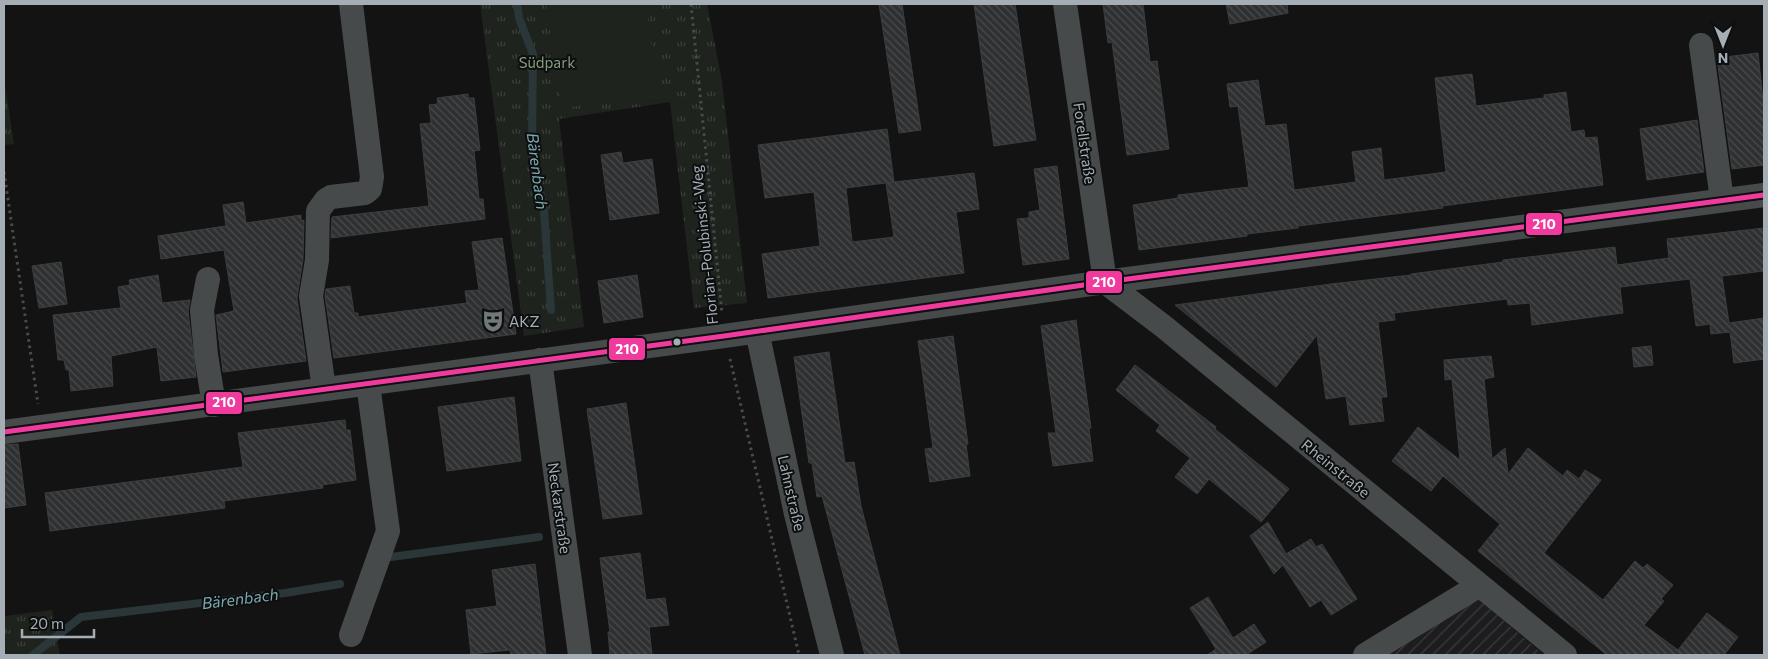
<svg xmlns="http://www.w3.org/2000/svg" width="1768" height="659" font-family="Commissioner,sans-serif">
	<defs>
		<pattern id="industrial-furrows" width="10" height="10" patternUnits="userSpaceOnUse" patternTransform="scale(1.25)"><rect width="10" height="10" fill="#1d1d1f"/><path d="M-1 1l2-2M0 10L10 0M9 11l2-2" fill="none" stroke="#3b3b3d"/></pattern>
		<pattern id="grass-tufts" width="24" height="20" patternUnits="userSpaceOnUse" patternTransform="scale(1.25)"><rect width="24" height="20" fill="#1e231d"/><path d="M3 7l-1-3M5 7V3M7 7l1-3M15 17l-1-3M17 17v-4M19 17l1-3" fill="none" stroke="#3c403b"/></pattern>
		<pattern id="building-back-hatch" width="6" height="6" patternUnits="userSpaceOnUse" patternTransform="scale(1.25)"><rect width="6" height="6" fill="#2f3031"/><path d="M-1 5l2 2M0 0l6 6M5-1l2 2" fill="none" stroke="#4a4b4c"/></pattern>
	</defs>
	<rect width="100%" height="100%" fill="#131313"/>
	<path fill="url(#industrial-furrows)" d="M1476 597 1544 655H1366Z"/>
	<path fill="url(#grass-tufts)" d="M480 4H707L722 81 747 303 694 308 670 102 559 119 584 327 524 336Z
		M4 79 14 144 4 145Z
		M52 610 60 655H4V616Z"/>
	<path fill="#1e231d" d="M546 4H646L659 95 561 108Z"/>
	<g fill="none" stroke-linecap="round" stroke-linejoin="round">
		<path stroke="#2a3638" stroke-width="8" d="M517 4 519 18 533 54 532 149 544 211 551 310
			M391 557 539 537
			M33 655 81 617 285 593 340 584"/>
	</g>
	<path fill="url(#building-back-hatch)" stroke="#3b3e3f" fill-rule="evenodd" d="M879 4H902L921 130 899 133Z
		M974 4H1015L1036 140 994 146Z
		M1103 4H1143L1150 62 1157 61 1169 149 1127 155 1112 42 1108 43Z
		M1226 4H1287L1288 13 1230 24Z
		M1758 53 1764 110V165L1732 169 1717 58Z
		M1472 74 1476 106 1544 98V95L1566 92 1571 132 1584 130 1585 138 1597 137 1603 185 1442 206 1443 208 1298 226V228L1247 234V236L1139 250 1133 205 1178 198V195L1249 187 1238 106 1230 107 1227 84 1258 80 1265 126 1286 124 1294 190 1356 182 1352 152 1381 148 1384 180 1446 172 1435 78Z
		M468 94V98H474L480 150 474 151 479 199H483L485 219 331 238 332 217 429 206 420 124 431 123 429 105 438 104 437 98Z
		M1697 120 1704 172 1647 180 1640 129Z
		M887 129 894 182 974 173 979 209 956 212 964 273 768 298 762 254 820 246 814 192 765 198 758 145ZM893 182 886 183 894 237 852 242 846 188Z
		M621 152 623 163 652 159 659 213 610 220 601 155Z
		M1057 166 1069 259 1023 265 1017 219 1029 218V212L1040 210 1034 169Z
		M243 202 246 223 301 215V221L304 220 303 259 297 298 306 361 223 372 216 315 234 311 224 250 161 259 158 236 226 226 223 205Z
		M1764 228V271L1722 276 1729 323 1764 318V359L1734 363 1730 332 1711 334 1710 324 1696 326 1690 279 1620 287 1623 313 1532 325 1530 303 1508 305 1507 299 1394 313 1395 320 1378 322 1387 397H1381L1384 421 1350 425 1346 396 1326 399 1317 335 1276 387 1175 305 1331 284 1411 275V274L1503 262V260L1615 247 1617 265 1669 258 1667 239Z
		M502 238 516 334 334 358 325 296 326 289 350 286 354 313H358V317L467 303 465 291 479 290 472 242Z
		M61 262 67 304 39 308 32 266Z
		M158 275 162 303 190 300 188 311 196 377 161 381 157 347 111 356 113 386 71 391 69 370H66L64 360H58L53 315 121 308 118 287 130 285 129 280Z
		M637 275 643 317 604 323 598 281Z
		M1076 320 1091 428H1089L1093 461 1053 466 1048 433H1056L1041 326Z
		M953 336 968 444H966L970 476 930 482 925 449 933 448 918 341Z
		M1651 346 1653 365 1634 367 1632 348Z
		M829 352 845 463 854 462 861 506 900 655H865L822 496 817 497 812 463H809L794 357Z
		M1491 356 1494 377 1484 379 1492 459 1505 448 1508 474 1528 448 1563 476 1567 470 1579 479 1585 470 1601 480 1544 553 1603 600 1635 561 1643 568 1647 564 1673 585 1661 599 1664 601 1644 625 1678 650 1707 613 1738 637 1724 655H1607L1478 551 1500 524 1443 476 1431 491 1392 461 1418 427 1460 460 1452 379 1445 380 1444 360Z
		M1135 365 1216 427 1215 429 1289 489 1261 522 1209 479 1197 494 1175 477 1190 458 1156 431 1160 425 1116 390Z
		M514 397 521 461 447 471 438 407Z
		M626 403 642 514 603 519 587 409Z
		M345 420 346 430H350L356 480 322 485 323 488 224 501 225 508 50 531 45 493 243 467 238 433Z
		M18 444 26 505 4 508V445Z
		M1268 522 1286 554 1311 539 1316 547 1322 544 1357 599 1331 615 1321 600 1310 607 1283 565 1274 574 1250 536Z
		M640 553 646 600 665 598 669 625 649 627 652 655H610L608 632H610L600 558Z
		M535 564 546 655H511L510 650 471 654 466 610 497 606 492 570Z
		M1208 597 1233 638 1254 624 1266 642 1246 655H1207L1216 649 1190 608Z"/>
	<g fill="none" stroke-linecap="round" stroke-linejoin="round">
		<path stroke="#494b4d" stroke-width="3" stroke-dasharray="2.5 4" stroke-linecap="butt" d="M691 4 722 313
			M4 172 38 404
			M730 359 799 655"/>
		<path stroke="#474a4b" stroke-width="24" d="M1065 4 1105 282 1163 326 1565 655
			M1701 45 1722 200
			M208 279 202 310 206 355 214 405
			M757 331 796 514 832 655
			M540 360 580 655
			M324 389 311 296 317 260 318 211 326 200 331 197 365 193 370 189 372 177 351 4
			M4 432 724 336 1105 282 1764 195
			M351 635 388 531 368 384
			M1365 655 1478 586"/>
		<defs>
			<path id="bus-1" d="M4 432 724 336 1105 282 1764 195"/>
		</defs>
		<use href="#bus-1" stroke="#0d0e0f" stroke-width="9"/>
		<use href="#bus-1" stroke="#f13a9d" stroke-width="5"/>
	</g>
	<defs>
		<symbol id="theatre-bare" viewBox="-9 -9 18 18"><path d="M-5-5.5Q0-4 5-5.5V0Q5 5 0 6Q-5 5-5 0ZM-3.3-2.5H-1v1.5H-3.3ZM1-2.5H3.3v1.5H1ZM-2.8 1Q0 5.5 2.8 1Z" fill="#71787c" stroke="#0d0e0f" stroke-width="2.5" paint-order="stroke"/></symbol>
	</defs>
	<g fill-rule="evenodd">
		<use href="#theatre-bare" x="477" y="305" width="32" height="32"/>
	</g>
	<circle fill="#a4aeb4" stroke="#0d0e0f" stroke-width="2" cx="677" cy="342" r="4.5"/>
	<g text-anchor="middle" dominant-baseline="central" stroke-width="4" stroke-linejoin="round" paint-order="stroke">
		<g font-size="15" fill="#859e7c" stroke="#0d0e0f">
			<text x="547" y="62">Südpark</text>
		</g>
		<g font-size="15" fill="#a4aeb4" stroke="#0d0e0f">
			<text transform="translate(1085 143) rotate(82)">Forellstraße</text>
			<text transform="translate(704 245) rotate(-96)">Florian-Polubinski-Weg</text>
			<text transform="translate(1336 468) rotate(39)">Rheinstraße</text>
			<text transform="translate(792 493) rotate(77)">Lahnstraße</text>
			<text transform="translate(560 508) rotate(82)">Neckarstraße</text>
		</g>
		<g font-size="15" fill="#a4aeb4" stroke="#0d0e0f" text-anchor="start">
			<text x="509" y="321">AKZ</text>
		</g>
		<g font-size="16" font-style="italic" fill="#7ca7ae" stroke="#0d0e0f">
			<text transform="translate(538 171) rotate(83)">Bärenbach</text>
			<text transform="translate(240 598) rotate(-7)">Bärenbach</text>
		</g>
	</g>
	<g stroke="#0d0e0f" stroke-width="2">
		<rect x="1525" y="212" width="38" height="24" rx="5" fill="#f13a9d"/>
		<rect x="1085" y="270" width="38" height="24" rx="5" fill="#f13a9d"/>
		<rect x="608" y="337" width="38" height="24" rx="5" fill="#f13a9d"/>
		<rect x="205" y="391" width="38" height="24" rx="5" fill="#f13a9d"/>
	</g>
	<g font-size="14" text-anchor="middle" font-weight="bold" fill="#fff">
		<text x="1544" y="229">210</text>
		<text x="1104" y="287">210</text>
		<text x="627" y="354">210</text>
		<text x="224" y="407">210</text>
	</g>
	<rect width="1768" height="659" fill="none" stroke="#a4aeb4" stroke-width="10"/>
	<g transform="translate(1723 45) rotate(180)" stroke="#0d0e0f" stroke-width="4" paint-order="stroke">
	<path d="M0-4L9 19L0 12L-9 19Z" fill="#a4aeb4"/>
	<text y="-8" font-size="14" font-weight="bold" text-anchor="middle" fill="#a4aeb4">N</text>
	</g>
	<path d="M22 629v8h72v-8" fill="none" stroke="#a4aeb4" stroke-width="2.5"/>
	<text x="30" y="629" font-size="15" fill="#a4aeb4" stroke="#0d0e0f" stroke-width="4" paint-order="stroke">20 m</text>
</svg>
